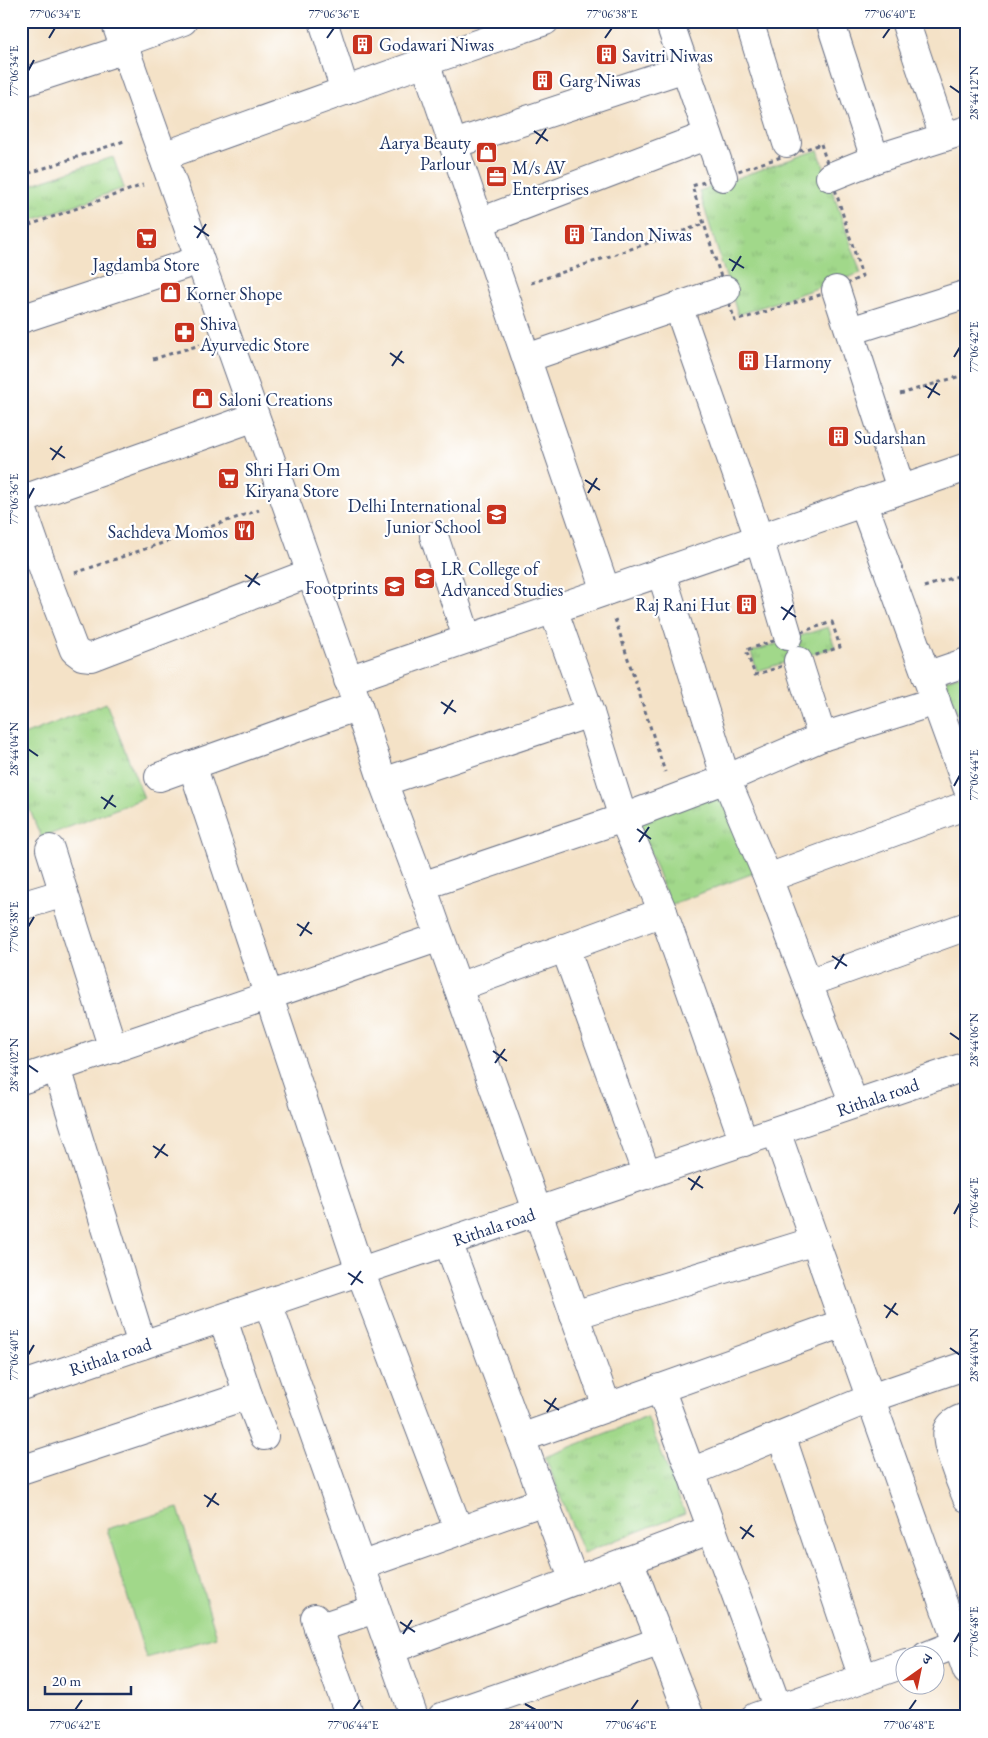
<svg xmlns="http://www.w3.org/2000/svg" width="988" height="1738" font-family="'EB Garamond','Noto Serif Devanagari',serif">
	<defs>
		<pattern id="grass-tufts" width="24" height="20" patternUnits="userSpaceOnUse" patternTransform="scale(1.25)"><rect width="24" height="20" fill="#a1d88a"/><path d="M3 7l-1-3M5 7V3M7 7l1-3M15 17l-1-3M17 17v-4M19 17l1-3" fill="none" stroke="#8aba7a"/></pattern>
	</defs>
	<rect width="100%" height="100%" fill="#fff"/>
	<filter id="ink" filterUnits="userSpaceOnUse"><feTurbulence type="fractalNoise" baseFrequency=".02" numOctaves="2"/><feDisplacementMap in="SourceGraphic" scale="10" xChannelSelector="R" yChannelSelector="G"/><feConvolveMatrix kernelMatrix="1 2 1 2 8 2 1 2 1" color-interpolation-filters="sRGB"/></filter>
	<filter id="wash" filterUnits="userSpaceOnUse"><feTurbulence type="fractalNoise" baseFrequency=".0096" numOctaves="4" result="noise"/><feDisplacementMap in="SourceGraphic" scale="20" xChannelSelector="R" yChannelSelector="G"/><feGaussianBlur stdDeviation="1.12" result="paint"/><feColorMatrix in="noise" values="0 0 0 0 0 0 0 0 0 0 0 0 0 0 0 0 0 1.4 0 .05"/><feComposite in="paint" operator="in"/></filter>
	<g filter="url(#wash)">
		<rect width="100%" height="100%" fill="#f4e2c7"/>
		<path fill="url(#grass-tufts)" stroke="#5e8474" d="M818 150 861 273 738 315 699 191Z
			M113 157 124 188 21 224V188Z
			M828 627 835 647 757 671 751 652Z
			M967 673V742L946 680Z
			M106 703 144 798 41 838 21 787V736Z
			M726 785 759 871 670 905 637 818Z
			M647 1417 685 1513 583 1553 545 1457Z"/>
		<path fill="#a1d88a" stroke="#5e8474" d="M178 1508 217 1637 146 1658 107 1529Z"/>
	</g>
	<g filter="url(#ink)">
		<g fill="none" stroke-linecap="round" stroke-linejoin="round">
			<defs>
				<g id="minor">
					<path d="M115 21 358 706 383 782 422 886 607 1407"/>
					<path d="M323 21 345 91"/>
					<path d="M669 21 723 177"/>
					<path d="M749 21 787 143"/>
					<path d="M830 21 875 159"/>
					<path d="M905 21 944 137"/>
					<path d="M123 43 183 21"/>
					<path d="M425 62 606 591"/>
					<path d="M21 83 125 49"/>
					<path d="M454 144 685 68"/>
					<path d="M163 156 425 62 545 21"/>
					<path d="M830 177 875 159 967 130"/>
					<path d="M480 222 708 135"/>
					<path d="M836 290 901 489"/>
					<path d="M678 306 759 538 788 636"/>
					<path d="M21 319 199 260"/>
					<path d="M850 331 967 294"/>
					<path d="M527 358 726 290"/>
					<path d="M21 500 255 417"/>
					<path d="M863 502 967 787"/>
					<path d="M21 505 48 582 74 650 82 656 91 657 310 573"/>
					<path d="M434 536 467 638"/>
					<path d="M661 572 726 779 822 737 936 701"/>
					<path d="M798 661 822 737"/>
					<path d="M926 676 967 662"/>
					<path d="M348 680 967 467"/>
					<path d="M192 765 360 1271 459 1531"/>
					<path d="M159 777 358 706"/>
					<path d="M383 782 590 713"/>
					<path d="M50 849 113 1049"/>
					<path d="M422 886 623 818 590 713 553 609"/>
					<path d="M21 906 64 893"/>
					<path d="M663 912 623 818 726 779 768 878"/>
					<path d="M565 948 647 1175"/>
					<path d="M808 983 967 926"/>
					<path d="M458 987 663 912 744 1142"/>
					<path d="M57 1068 142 1345"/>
					<path d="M21 1080 440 937"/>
					<path d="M854 1104 768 878 967 805"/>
					<path d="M776 1131 967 1671"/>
					<path d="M448 1242 574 1581"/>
					<path d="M268 1303 414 1717"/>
					<path d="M574 1315 815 1241"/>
					<path d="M223 1319 248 1395 264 1436"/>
					<path id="s1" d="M21 1386 967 1066"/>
					<path d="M660 1388 778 1709"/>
					<path d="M967 1417C959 1419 951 1422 948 1430 943 1440 962 1486 967 1498"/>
					<path d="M781 1435 863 1678"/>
					<path d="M521 1438 844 1323"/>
					<path d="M21 1470 248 1395"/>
					<path d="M691 1472 871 1398 967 1365"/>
					<path d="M629 1560 690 1717"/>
					<path d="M360 1566 544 1501"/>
					<path d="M315 1618 350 1717"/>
					<path d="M318 1628 375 1609"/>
					<path d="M390 1650 712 1529"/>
					<path d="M926 1656 957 1644"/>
					<path d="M442 1717 661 1641"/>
					<path d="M755 1717 906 1663"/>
				</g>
			</defs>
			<use href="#minor" stroke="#676e83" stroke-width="30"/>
			<path stroke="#676e83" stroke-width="3" stroke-dasharray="4 4" stroke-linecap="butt" d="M821 144 862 276 836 290 735 321 692 186Z
				M21 176 127 140
				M21 228 143 185
				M531 283 704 224
				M153 359 200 345
				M21 373 24 380
				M900 394 967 374
				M75 573 259 510
				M924 587 967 573
				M615 619 665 772
				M832 622 840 647 755 675 746 650Z"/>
			<use href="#minor" stroke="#fff" stroke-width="28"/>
		</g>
	</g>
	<path fill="none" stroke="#1b2f5e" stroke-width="2" d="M49 38 55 28M327 38 334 28M605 38 612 28M883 38 890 28M28 71 34 60M950 86 960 93M534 131 548 141M536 144 546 129M194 226 209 236M197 238 206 224M729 259 744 268M732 271 741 256M390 353 404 363M954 357 960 347M392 366 402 351M925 386 940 395M928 398 937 383M50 448 65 458M52 460 62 446M585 480 600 490M588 493 597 478M28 499 34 488M245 575 260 585M248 587 258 573M781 607 796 617M783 620 793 605M441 702 456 712M444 714 453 700M28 749 38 756M954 786 960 775M101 797 116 807M104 809 113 795M637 829 651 839M639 842 649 827M297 924 312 934M28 927 34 917M300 936 309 922M832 956 847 966M835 969 844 954M950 1033 960 1040M493 1051 507 1061M495 1063 505 1049M28 1065 38 1072M153 1146 168 1156M155 1158 165 1144M688 1178 703 1188M691 1190 700 1176M954 1214 960 1203M348 1273 363 1283M351 1285 361 1271M884 1305 898 1315M886 1318 896 1303M950 1348 960 1355M28 1355 34 1345M544 1400 559 1410M547 1412 556 1398M204 1495 219 1505M207 1507 216 1493M740 1527 754 1537M742 1539 752 1525M400 1622 415 1632M403 1634 412 1620M954 1642 960 1632M525 1704 536 1710M75 1710 82 1700M353 1710 360 1700M631 1710 638 1700M909 1710 916 1700"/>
	<defs>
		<symbol id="building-square" viewBox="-11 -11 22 22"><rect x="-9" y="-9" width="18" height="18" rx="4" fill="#c8321e" stroke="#fff"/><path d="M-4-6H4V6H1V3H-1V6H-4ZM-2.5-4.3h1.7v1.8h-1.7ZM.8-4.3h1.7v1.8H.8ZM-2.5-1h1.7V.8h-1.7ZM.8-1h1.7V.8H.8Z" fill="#fff"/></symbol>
		<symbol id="shop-square" viewBox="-11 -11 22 22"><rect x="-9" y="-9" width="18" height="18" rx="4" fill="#c8321e" stroke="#fff"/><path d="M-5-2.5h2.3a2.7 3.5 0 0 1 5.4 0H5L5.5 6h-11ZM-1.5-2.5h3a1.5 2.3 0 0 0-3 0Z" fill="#fff"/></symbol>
		<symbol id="office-square" viewBox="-11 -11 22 22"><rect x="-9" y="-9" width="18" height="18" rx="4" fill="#c8321e" stroke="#fff"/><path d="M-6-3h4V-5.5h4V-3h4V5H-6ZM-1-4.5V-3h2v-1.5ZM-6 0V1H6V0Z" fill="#fff"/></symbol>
		<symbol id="supermarket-square" viewBox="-11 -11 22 22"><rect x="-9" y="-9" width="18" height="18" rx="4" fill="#c8321e" stroke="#fff"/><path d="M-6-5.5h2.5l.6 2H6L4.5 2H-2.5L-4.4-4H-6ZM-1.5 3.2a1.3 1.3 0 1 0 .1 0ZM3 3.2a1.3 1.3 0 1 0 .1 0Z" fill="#fff"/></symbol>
		<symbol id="pharmacy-square" viewBox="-11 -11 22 22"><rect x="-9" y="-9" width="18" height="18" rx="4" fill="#c8321e" stroke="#fff"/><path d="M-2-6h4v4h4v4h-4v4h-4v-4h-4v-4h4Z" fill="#fff"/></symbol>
		<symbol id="school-square" viewBox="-11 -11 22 22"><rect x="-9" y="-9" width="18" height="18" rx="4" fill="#c8321e" stroke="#fff"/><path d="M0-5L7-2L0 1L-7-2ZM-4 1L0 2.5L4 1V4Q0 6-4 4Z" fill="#fff"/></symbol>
		<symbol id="restaurant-square" viewBox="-11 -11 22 22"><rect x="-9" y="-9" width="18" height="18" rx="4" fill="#c8321e" stroke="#fff"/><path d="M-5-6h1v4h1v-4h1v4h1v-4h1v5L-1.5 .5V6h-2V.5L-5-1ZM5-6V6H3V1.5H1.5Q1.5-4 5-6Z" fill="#fff"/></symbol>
		<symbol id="university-square" viewBox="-11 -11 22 22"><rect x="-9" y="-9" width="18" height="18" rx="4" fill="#c8321e" stroke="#fff"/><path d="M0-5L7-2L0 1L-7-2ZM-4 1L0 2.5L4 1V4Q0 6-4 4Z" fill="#fff"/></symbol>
	</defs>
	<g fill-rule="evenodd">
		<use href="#building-square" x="350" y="32" width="25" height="25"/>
		<use href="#building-square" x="594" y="42" width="25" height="25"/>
		<use href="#building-square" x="530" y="68" width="25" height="25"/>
		<use href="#shop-square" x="474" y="140" width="25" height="25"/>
		<use href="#office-square" x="484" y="164" width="25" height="25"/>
		<use href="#building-square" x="562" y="222" width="25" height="25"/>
		<use href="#supermarket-square" x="134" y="226" width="25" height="25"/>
		<use href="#shop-square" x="158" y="280" width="25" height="25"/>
		<use href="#pharmacy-square" x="172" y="320" width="25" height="25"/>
		<use href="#building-square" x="736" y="348" width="25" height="25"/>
		<use href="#shop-square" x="190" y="386" width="25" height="25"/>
		<use href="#building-square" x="826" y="424" width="25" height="25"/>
		<use href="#supermarket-square" x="216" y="466" width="25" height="25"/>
		<use href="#school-square" x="484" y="502" width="25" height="25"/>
		<use href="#restaurant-square" x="232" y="518" width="25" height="25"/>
		<use href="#university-square" x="412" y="566" width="25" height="25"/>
		<use href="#school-square" x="382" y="574" width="25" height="25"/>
		<use href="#building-square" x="734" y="592" width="25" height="25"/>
	</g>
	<g text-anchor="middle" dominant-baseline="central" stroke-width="4.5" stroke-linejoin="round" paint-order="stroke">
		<g font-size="18" fill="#1b2f5e" stroke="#fff" text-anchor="start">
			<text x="379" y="44">Godawari Niwas</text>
			<text x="622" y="55">Savitri Niwas</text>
			<text x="559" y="80">Garg Niwas</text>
			<text x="471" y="142" text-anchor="end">Aarya Beauty<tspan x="471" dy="21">Parlour</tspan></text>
			<text x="512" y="167">M/s AV<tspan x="512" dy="21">Enterprises</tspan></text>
			<text x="590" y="234">Tandon Niwas</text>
			<text x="146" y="264" text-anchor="middle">Jagdamba Store</text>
			<text x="186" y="293">Korner Shope</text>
			<text x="200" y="323">Shiva<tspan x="200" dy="21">Ayurvedic Store</tspan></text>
			<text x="764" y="361">Harmony</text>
			<text x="219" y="399">Saloni Creations</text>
			<text x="854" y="437">Sudarshan</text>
			<text x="245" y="469">Shri Hari Om<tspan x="245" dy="21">Kiryana Store</tspan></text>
			<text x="481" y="505" text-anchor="end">Delhi International<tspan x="481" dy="21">Junior School</tspan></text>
			<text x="228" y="531" text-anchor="end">Sachdeva Momos</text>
			<text x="441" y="568">LR College of<tspan x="441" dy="21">Advanced Studies</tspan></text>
			<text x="378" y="587" text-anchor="end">Footprints</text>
			<text x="730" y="604" text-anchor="end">Raj Rani Hut</text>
		</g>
		<g font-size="18" fill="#1b2f5e" stroke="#fff">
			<text stroke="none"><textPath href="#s1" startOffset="904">Rithala road</textPath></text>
			<text stroke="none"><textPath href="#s1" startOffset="499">Rithala road</textPath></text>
			<text stroke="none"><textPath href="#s1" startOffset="94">Rithala road</textPath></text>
		</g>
	</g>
	<rect width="988" height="1738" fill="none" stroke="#fff" stroke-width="55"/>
	<g transform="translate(920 1670) rotate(33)"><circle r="24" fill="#ffffff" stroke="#a4acbf"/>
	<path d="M0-4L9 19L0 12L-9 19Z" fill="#c8321e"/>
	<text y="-8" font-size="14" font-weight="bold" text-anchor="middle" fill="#1b2f5e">उ</text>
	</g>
	<path d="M45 1686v8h86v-8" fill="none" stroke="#1b2f5e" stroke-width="2.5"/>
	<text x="52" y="1686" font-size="15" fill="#1b2f5e" stroke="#ffffff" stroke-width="4" paint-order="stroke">20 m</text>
	<rect x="28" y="28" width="932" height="1682" fill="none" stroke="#1b2f5e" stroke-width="2"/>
	<g font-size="12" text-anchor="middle" fill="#1b2f5e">
		<text x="55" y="18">77°06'34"E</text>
		<text x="334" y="18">77°06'36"E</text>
		<text x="612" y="18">77°06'38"E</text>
		<text x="890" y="18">77°06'40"E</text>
		<text transform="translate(14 71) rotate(-90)" y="4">77°06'34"E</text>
		<text transform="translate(974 93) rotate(-90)" y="4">28°44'12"N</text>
		<text transform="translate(974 347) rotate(-90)" y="4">77°06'42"E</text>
		<text transform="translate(14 499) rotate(-90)" y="4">77°06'36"E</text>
		<text transform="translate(14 749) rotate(-90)" y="4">28°44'04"N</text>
		<text transform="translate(974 775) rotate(-90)" y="4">77°06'44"E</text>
		<text transform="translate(14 927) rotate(-90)" y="4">77°06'38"E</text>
		<text transform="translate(974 1040) rotate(-90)" y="4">28°44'06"N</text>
		<text transform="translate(14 1065) rotate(-90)" y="4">28°44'02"N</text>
		<text transform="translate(974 1203) rotate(-90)" y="4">77°06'46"E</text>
		<text transform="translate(974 1355) rotate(-90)" y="4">28°44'04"N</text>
		<text transform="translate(14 1355) rotate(-90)" y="4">77°06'40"E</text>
		<text transform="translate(974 1632) rotate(-90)" y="4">77°06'48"E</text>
		<text x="75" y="1729">77°06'42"E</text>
		<text x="353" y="1729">77°06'44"E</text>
		<text x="536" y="1729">28°44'00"N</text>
		<text x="631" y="1729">77°06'46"E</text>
		<text x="909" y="1729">77°06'48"E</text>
	</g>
</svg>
